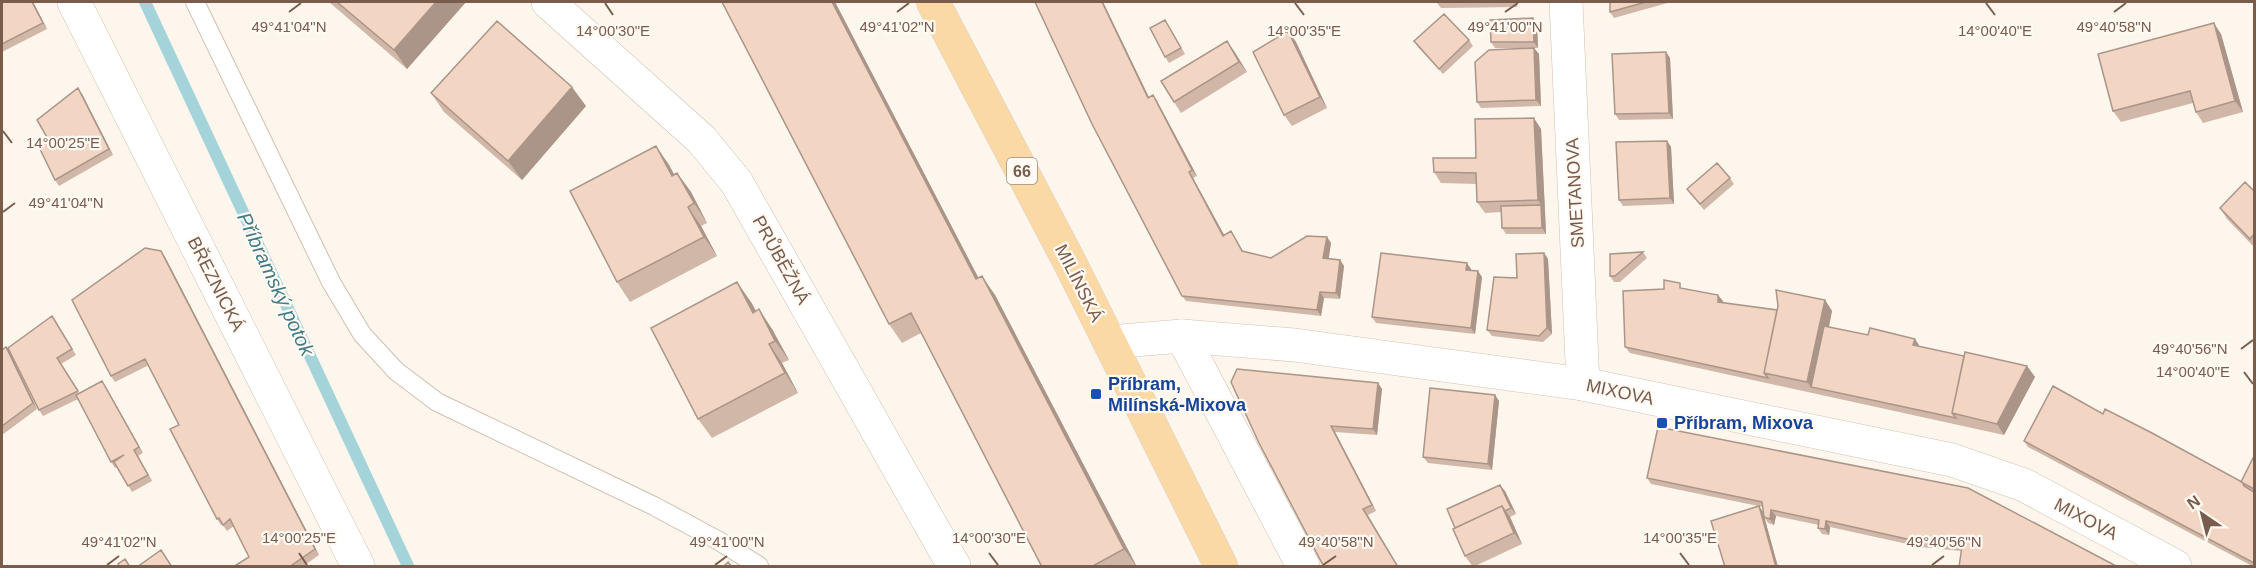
<svg xmlns="http://www.w3.org/2000/svg" width="2256" height="568" font-family="Helvetica,sans-serif">
	<rect width="100%" height="100%" fill="#fdf6ec"/>
	<g fill="none" stroke-linecap="round" stroke-linejoin="round">
		<path stroke="#a5d3da" stroke-width="12" d="M145 2 408 566"/>
		<defs>
			<path id="lane" d="M195 2 331 282 362 334 396 371 437 402 654 506 719 541 759 566"/>
			<path id="street" d="M548 2 702 140 737 183 954 566
				M1566 2 1583 384
				M1182 336 1303 566"/>
			<path id="secondary" d="M74 2 358 566
				M1109 342 1182 336 1294 345 1583 384 1952 460 2024 485 2175 566"/>
			<path id="primary" d="M933 2 1070 263 1221 566"/>
		</defs>
		<use href="#lane" stroke="#d1beb0" stroke-width="20"/>
		<use href="#street" stroke="#d1beb0" stroke-width="34"/>
		<use href="#secondary" stroke="#d6c0b0" stroke-width="34"/>
		<use href="#primary" stroke="#dad1cd" stroke-width="34"/>
		<use href="#lane" stroke="#fff" stroke-width="18"/>
		<use href="#street" stroke="#fff" stroke-width="33"/>
		<use href="#secondary" stroke="#fff" stroke-width="33"/>
		<use href="#primary" stroke="#fbd9a5" stroke-width="33"/>
	</g>
	<path fill="#d1b7a8" d="M2 2H33L47 29 2 52Z
		M329 2H466L407 69Z
		M722 2H835L978 278 995 295 1137 567H1042L921 333 902 343 889 324Z
		M1035 2H1103L1149 97 1153 95 1157 101 1197 176 1193 178 1224 235 1235 237 1243 251 1271 258 1327 237 1331 243 1328 258 1340 260 1344 266 1340 299 1324 298 1321 316 1186 301 1182 296Z
		M1436 2H1517V7L1441 8Z
		M1610 2H1671L1614 18 1610 12Z
		M1533 18 1537 24 1538 48H1495L1491 42Z
		M1169 26 1185 54 1169 63 1165 57Z
		M1288 31 1296 42 1327 108 1292 126 1284 115Z
		M2221 34 2243 112 2203 123 2196 112 2193 103 2121 122 2113 111Z
		M1469 40 1473 46 1443 74 1418 47 1414 41Z
		M1534 48 1539 54 1541 106 1481 108 1477 102Z
		M1234 51 1247 72 1181 113 1174 102Z
		M1666 52 1670 58 1673 119 1619 120 1615 114Z
		M431 93 586 106 522 180 444 112Z
		M82 94 113 155 59 186 55 180 48 139Z
		M1541 129 1546 234H1506L1502 228 1501 212 1485 213 1477 202V184L1441 183 1434 172 1476 158Z
		M1667 141 1671 147 1674 204 1623 206 1619 200Z
		M656 146 669 165 674 174 677 173 691 192 707 223 701 226 717 256 630 302 617 282Z
		M1730 178 1734 184 1704 210 1687 189Z
		M2254 191V247L2227 219 2220 208Z
		M161 251 165 257 319 555 302 567H233L249 557 234 526 227 531 222 524 221 525 217 519 179 425 149 365 115 382 111 376Z
		M1643 252 1647 258 1620 282H1614L1610 276Z
		M1544 253 1548 259 1552 334 1543 342 1492 336 1487 330 1517 278Z
		M1471 269V270L1482 277 1475 334 1376 323 1372 317Z
		M1684 288 1723 301V303L1777 310 1825 300 1832 311 1829 327 1919 345V346L1964 356 2027 366 2035 377 2004 435 1630 353 1625 347Z
		M751 302 756 311 772 329 789 360 782 363 798 393 712 438 698 419Z
		M52 316 76 355 61 364 79 393 106 387 143 453 138 456 152 481 132 492 117 467 115 468 111 462 78 399 43 416 39 410Z
		M2 350 10 353 37 409 2 435Z
		M1378 383 1382 389 1377 435 1335 432 1376 511 1368 515 1398 567H1324L1259 443Z
		M1495 395 1499 401 1492 470 1428 463 1423 457Z
		M2103 414 2242 482 2254 456V567L2028 447 2024 441Z
		M1647 478 1968 488 1961 551 1921 547 1830 527 1829 535 1822 534 1818 528 1819 525 1776 516 1774 525 1768 523 1764 517 1778 567H1725L1759 506 1763 512 1764 517 1763 507 1651 484Z
		M1505 491 1516 514 1510 517 1522 544 1473 567 1465 556 1455 528Z"/>
	<path fill="#aa9588" d="M32 2H33L47 29 43 23Z
		M436 2H466L407 69 394 50Z
		M832 2H835L989 298 976 279Z
		M1102 2H1103L1152 104 1148 98Z
		M1533 18 1537 24 1538 48 1534 42Z
		M2214 23 2221 34 2243 112 2235 101Z
		M1288 31 1296 42 1327 108 1320 97Z
		M1227 41 1234 51 1247 72 1239 62Z
		M1534 48 1539 54 1541 106 1536 100Z
		M1666 52 1670 58 1673 119 1669 113Z
		M572 87 586 106 522 180 508 161Z
		M78 88 82 94 113 155 109 149Z
		M1153 95 1157 101 1197 176 1192 170Z
		M1534 118 1541 129 1545 211 1538 200Z
		M1667 141 1671 147 1674 204 1670 198Z
		M656 146 669 165 685 195 672 176Z
		M1189 172 1193 178 1228 242 1223 236Z
		M677 173 691 192 707 223 694 203Z
		M1541 205 1545 211 1546 234 1542 228Z
		M688 207 701 226 717 256 704 237Z
		M1327 237 1331 243 1328 264 1323 258Z
		M161 251 165 257 319 555 315 549Z
		M1544 253 1548 259 1552 334 1547 328Z
		M1340 260 1344 266 1340 299 1336 293Z
		M1467 263 1471 269 1470 276 1466 270Z
		M1478 271 1482 277 1475 334 1471 328Z
		M982 276 995 295 1137 567 1124 549Z
		M737 282 751 302 767 332 753 313Z
		M1320 292 1324 298 1321 316 1317 310Z
		M1718 295 1723 301 1722 308 1718 302Z
		M1825 300 1832 311 1816 388 1811 387 1807 382Z
		M759 309 772 329 789 360 775 341Z
		M1915 339 1919 345 1918 351 1913 345Z
		M769 344 782 363 798 393 785 373Z
		M6 347 10 353 37 409 33 403Z
		M2027 366 2035 377 2004 435 1997 424Z
		M102 381 106 387 143 453 139 447Z
		M1378 383 1382 389 1377 435 1373 429Z
		M1495 395 1499 401 1492 470 1488 464Z
		M1331 426 1335 432 1376 511 1372 505Z
		M134 450 138 456 152 481 148 475Z
		M1500 485 1505 491 1516 514 1511 508Z
		M1502 506 1510 517 1522 544 1514 533Z
		M1759 506 1763 512 1778 567H1776Z
		M1771 510 1776 516 1774 525 1770 519Z
		M1826 521 1830 527 1829 535 1825 529Z"/>
	<path fill="#f3d5c3" stroke="#aa9588" stroke-width="1.5" d="M2 2H32L43 23 2 44Z
		M337 2H436L394 50Z
		M722 2H832L976 279 982 276 1124 549 1091 567H1042L911 313 889 324Z
		M1035 2H1102L1148 98 1153 95 1192 170 1189 172 1223 236 1231 231 1242 251 1271 258 1307 236 1327 237 1323 258 1340 260 1336 293 1320 292 1317 310 1182 296 1092 124Z
		M1610 2H1646L1610 12Z
		M1444 14 1469 40 1439 69 1414 41Z
		M1533 18 1534 42H1491L1490 20Z
		M1165 20 1181 48 1165 57 1150 28Z
		M497 21 572 87 508 161 431 93Z
		M2214 23 2235 101 2196 112 2190 91 2113 111 2098 54Z
		M1288 31 1320 97 1284 115 1253 52Z
		M1227 41 1239 62 1174 102 1161 81Z
		M1534 48 1536 100 1477 102 1475 62 1489 50Z
		M1666 52 1669 113 1615 114 1612 54Z
		M78 88 109 149 55 180 39 147 48 139 37 120Z
		M1534 118 1538 200 1477 202 1476 173 1434 172 1433 158H1476L1475 119Z
		M1667 141 1670 198 1619 200 1616 142Z
		M656 146 672 176 677 173 694 203 688 207 704 237 617 282 570 191Z
		M1717 163 1730 178 1700 204 1687 189Z
		M2245 182 2254 191V234L2250 239 2220 208Z
		M1541 205 1542 228H1502L1501 206Z
		M145 248 161 251 315 549 289 567H233L249 557 230 519 223 525 219 518 217 519 170 429 179 425 145 359 111 376 72 300Z
		M1643 252 1615 276H1610V254Z
		M1381 253 1467 263 1466 270 1478 271 1471 328 1372 317Z
		M1544 253 1547 328 1539 336 1487 330 1494 277 1517 278 1516 254Z
		M1664 280 1680 283V288L1718 295V302L1777 310 1764 373 1768 378 1625 347 1623 291 1664 289Z
		M737 282 753 313 759 309 775 341 769 344 785 373 698 419 651 328Z
		M1776 290 1825 300 1807 382 1764 373 1778 306Z
		M52 316 72 349 57 358 78 391 39 410 8 348Z
		M1824 326 1868 335 1870 328 1915 339 1913 345 1964 356 1952 413 1956 418 1811 387Z
		M6 347 33 403 2 426V350Z
		M1965 352 2027 366 1997 424 1952 413Z
		M1237 369 1378 383 1373 429 1331 426 1372 505 1363 509 1398 567H1324L1259 443 1231 382Z
		M102 381 139 447 134 450 148 475 128 486 114 462 124 455 111 462 76 395Z
		M2053 386 2103 414 2105 409 2152 433 2242 482 2244 486 2254 492V563L2024 441Z
		M1430 388 1495 395 1488 464 1423 457Z
		M1658 427 1968 488 2118 567H1959L1962 546 1916 541 1826 521 1825 529 1818 528 1819 520 1771 510 1770 519 1764 517 1762 502 1647 478Z
		M2254 456V489L2241 482Z
		M1500 485 1511 508 1505 511 1502 506 1455 528 1447 509Z
		M1502 506 1514 533 1465 556 1453 529Z
		M1759 506 1776 567H1725L1711 521Z
		M161 550 172 567H137Z
		M125 559 130 567H120L118 564Z
		M728 562 732 567H723Z"/>
	<path fill="none" stroke="#7a5c4d" stroke-width="2" d="M605 3 613 15M1295 3 1304 15M1986 3 1995 15M289 12 301 3M897 12 909 3M1505 12 1518 3M2114 12 2126 3M3 131 12 143M3 212 15 203M2241 349 2253 340M2244 372 2253 384M299 553 307 565M989 553 998 565M1680 553 1689 565M107 565 119 556M715 565 727 556M1323 565 1336 556M1932 565 1944 556"/>
	<g fill="#1a4fb4" stroke="#fffaf3" stroke-width="2">
		<rect x="1090" y="388" width="12" height="12" rx="3"/>
		<rect x="1656" y="417" width="12" height="12" rx="3"/>
	</g>
	<g text-anchor="middle" dominant-baseline="central" stroke-width="4.5" stroke-linejoin="round" paint-order="stroke">
		<rect fill="#fffaf3" stroke="#a28b7f" stroke-width="1.5" x="1007" y="158" width="30" height="26" rx="4.5"/>
		<g font-size="16" font-weight="bold" fill="#7a5c4d">
			<text x="1022" y="171">66</text>
		</g>
		<g font-size="18" fill="#7a5c4d" stroke="#fffaf3">
			<text transform="translate(1575 193) rotate(-93)">SMETANOVA</text>
			<text transform="translate(781 260) rotate(61)">PRŮBĚŽNÁ</text>
			<text transform="translate(1079 283) rotate(63)">MILÍNSKÁ</text>
			<text transform="translate(216 284) rotate(63)">BŘEZNICKÁ</text>
			<text transform="translate(1620 392) rotate(12)">MIXOVA</text>
			<text transform="translate(2086 519) rotate(28)">MIXOVA</text>
		</g>
		<g font-size="18" font-weight="bold" fill="#164399" stroke="#fffaf3" text-anchor="start">
			<text x="1108" y="384">Příbram,<tspan x="1108" dy="21">Milínská-Mixova</tspan></text>
			<text x="1674" y="423">Příbram, Mixova</text>
		</g>
		<g font-size="20" font-style="italic" fill="#437c86" stroke="#fffaf3">
			<text transform="translate(276 284) rotate(65)">Příbramský potok</text>
		</g>
	</g>
	<g font-size="15" text-anchor="middle" fill="#7a5c4d" stroke="#fffaf3" stroke-width="4.5" stroke-linejoin="round" paint-order="stroke">
		<text x="2114" y="32">49°40'58"N</text>
		<text x="289" y="32">49°41'04"N</text>
		<text x="897" y="32">49°41'02"N</text>
		<text x="1505" y="32">49°41'00"N</text>
		<text x="613" y="36">14°00'30"E</text>
		<text x="1304" y="36">14°00'35"E</text>
		<text x="1995" y="36">14°00'40"E</text>
		<text x="63" y="148">14°00'25"E</text>
		<text x="66" y="208">49°41'04"N</text>
		<text x="2190" y="354">49°40'56"N</text>
		<text x="2193" y="377">14°00'40"E</text>
		<text x="299" y="543">14°00'25"E</text>
		<text x="989" y="543">14°00'30"E</text>
		<text x="1680" y="543">14°00'35"E</text>
		<text x="119" y="547">49°41'02"N</text>
		<text x="727" y="547">49°41'00"N</text>
		<text x="1336" y="547">49°40'58"N</text>
		<text x="1944" y="547">49°40'56"N</text>
	</g>
	<rect width="2256" height="568" fill="none" stroke="#7a5c4d" stroke-width="6"/>
	<g transform="translate(2202 514) rotate(325)" stroke="#fffaf3" stroke-width="4.5" paint-order="stroke">
	<path d="M0-4.5L10 22L0 15L-10 22Z" fill="#7a5c4d"/>
	<text y="-9" font-size="16" font-weight="bold" text-anchor="middle" fill="#7a5c4d">N</text>
	</g>
</svg>
